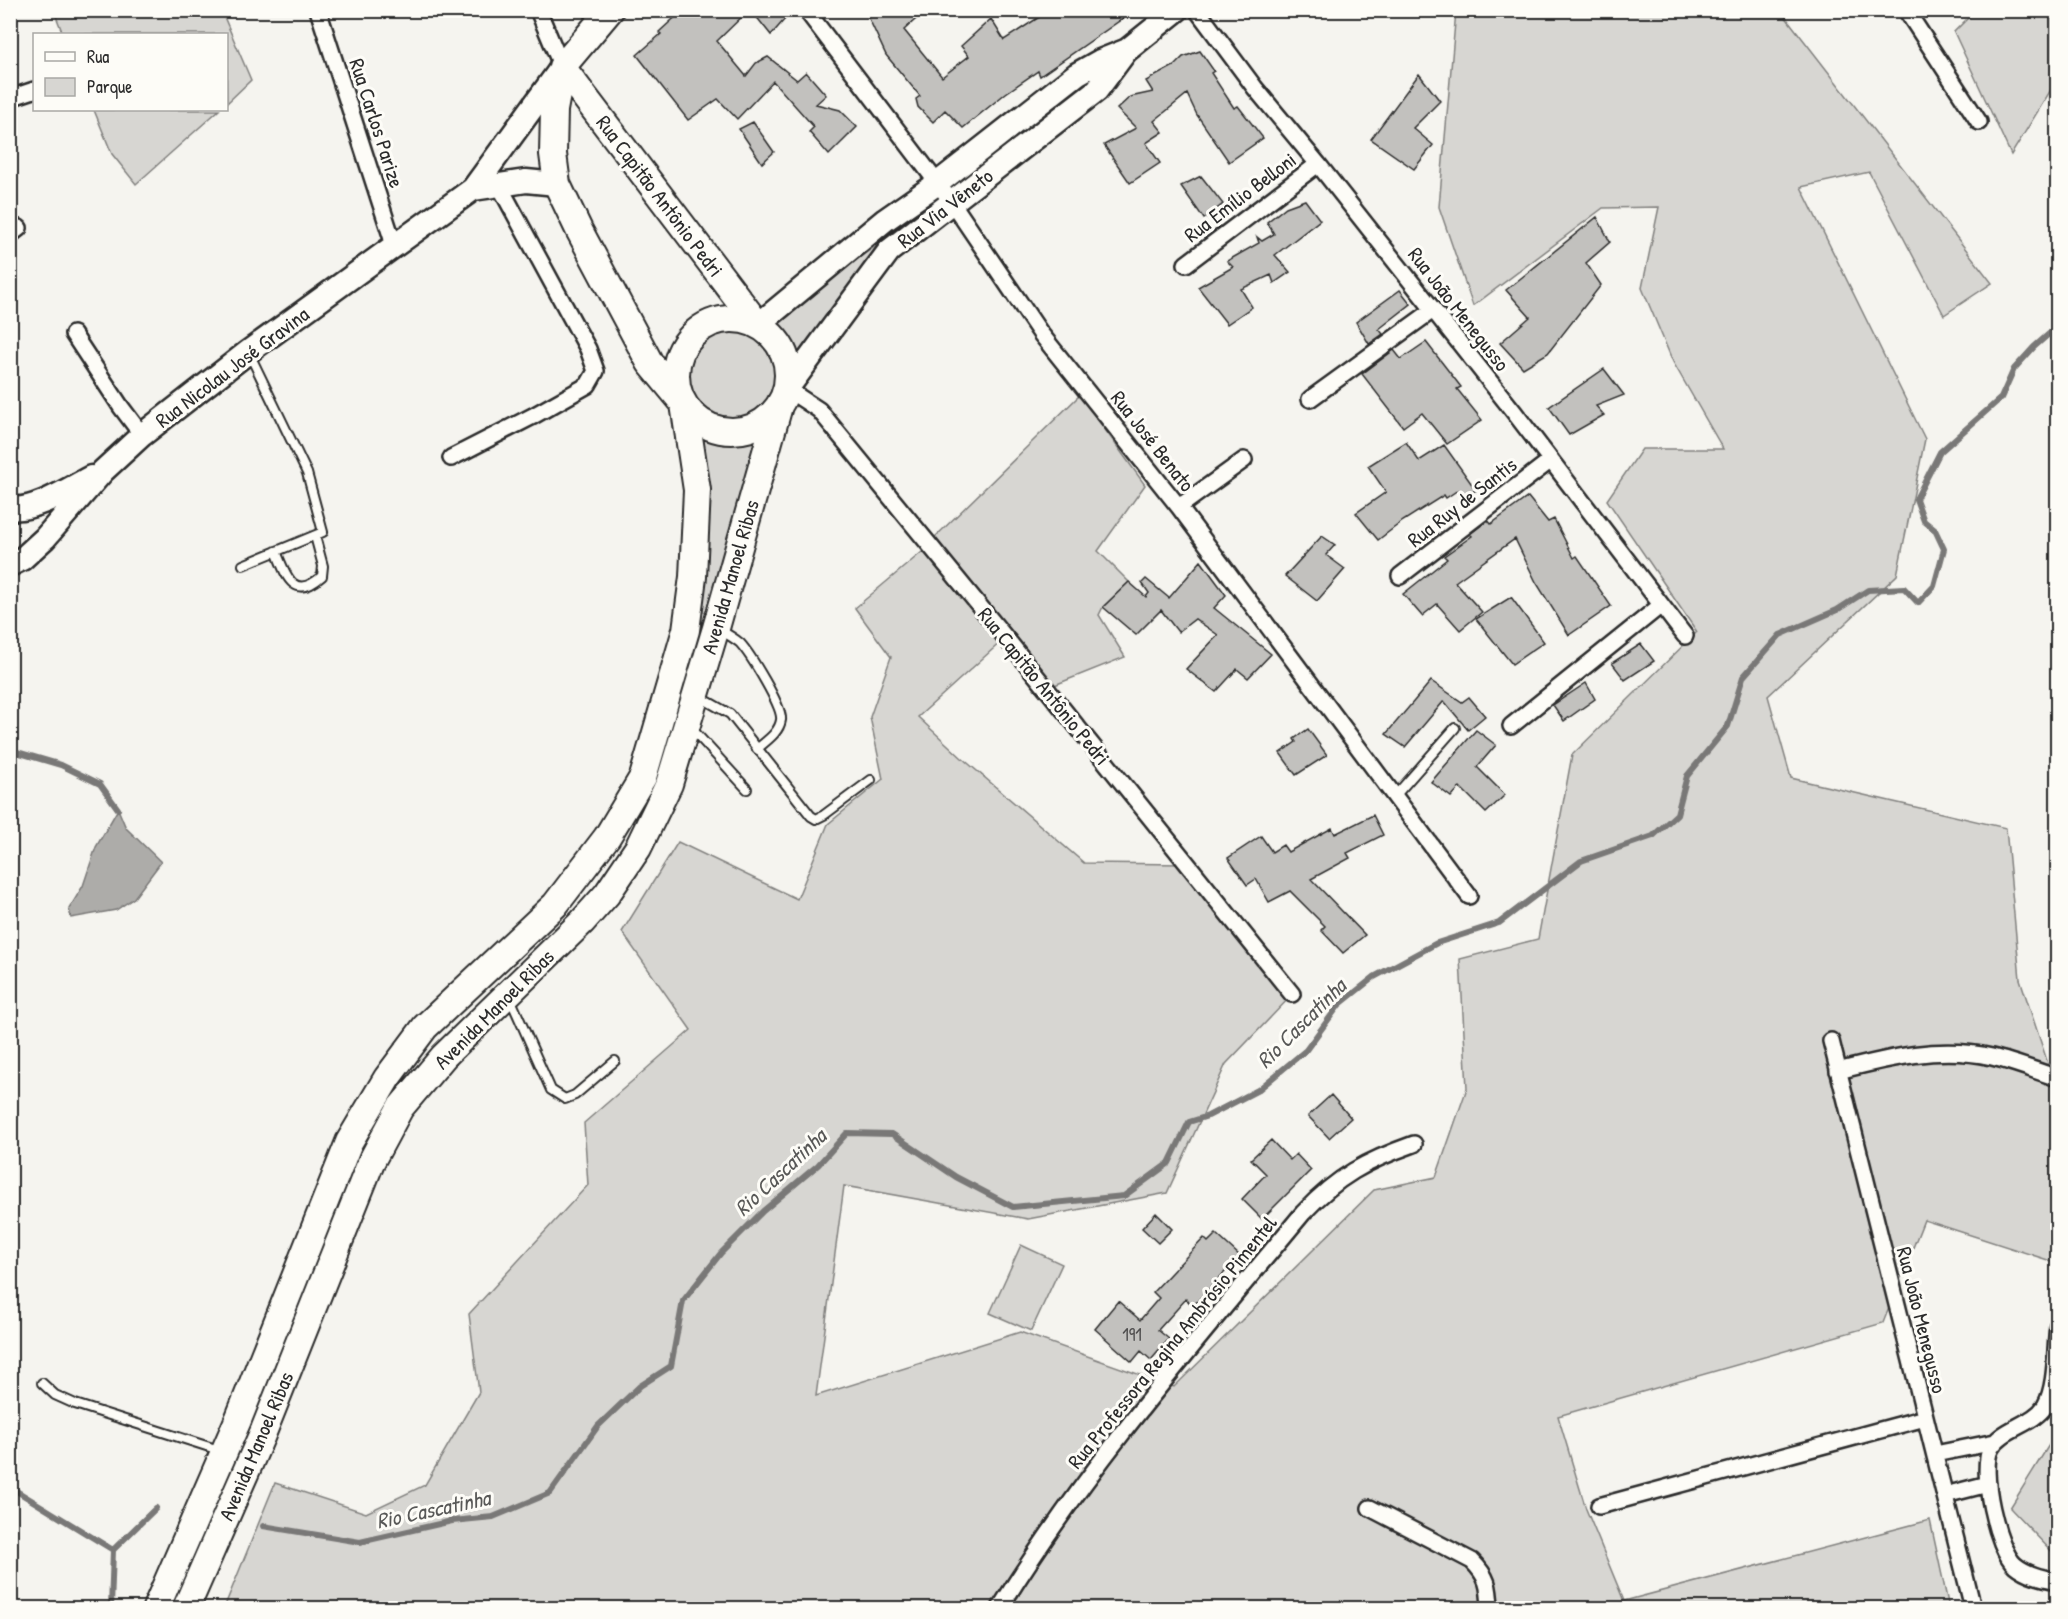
<svg xmlns="http://www.w3.org/2000/svg" width="2068" height="1619" font-family="'Patrick Hand',sans-serif">
	<rect width="100%" height="100%" fill="#f5f4ef"/>
	<filter id="ink" filterUnits="userSpaceOnUse"><feTurbulence type="fractalNoise" baseFrequency=".0167" numOctaves="2"/><feDisplacementMap in="SourceGraphic" scale="12" xChannelSelector="R" yChannelSelector="G"/><feConvolveMatrix kernelMatrix="1 2 1 2 8 2 1 2 1" color-interpolation-filters="sRGB"/></filter>
	<g filter="url(#ink)">
		<path fill="#d7d6d2" stroke="#81807e" stroke-width="1.5" d="M54 11H224L222 12 251 80 227 103 226 34H63Z
			M1456 11H1781L1992 283 1944 315 1869 172 1801 187 1925 439 1897 575 1768 696 1791 778 2006 828 2020 979 2057 1091V1263L1924 1220 1883 1323 1558 1416 1586 1509 1624 1601 1930 1520 1949 1608H224L275 1483 366 1513 425 1485 479 1392 469 1314 588 1185 584 1123 691 1030 622 932 678 842 797 899 828 824 883 779 870 717 891 657 855 608 928 547 1003 640 918 717 962 758 1084 863 1186 864 1291 996 1226 1064 1167 1193 1028 1219 844 1186 816 1396 1020 1332 1174 1387 1374 1190 1436 1177 1467 1088 1460 959 1538 939 1572 755 1697 632 1607 500 1642 449H1723L1673 362 1642 288 1659 207 1603 208 1473 306 1439 207Z
			M1975 11H2057V80L2011 155 1954 32Z
			M94 110H219L136 184 112 154Z
			M889 237 799 363 793 362 769 320Z
			M689 375a43 43 0 1 1 86 0a43 43 0 1 1-86 0Z
			M1080 395 1145 485 1098 551 1129 582 1103 607 1099 615 1125 657 1052 686 933 539Z
			M692 424C720 446 734 441 766 430L708 612H701Z
			M1021 1245 1062 1264 1031 1331 990 1313Z
			M2057 1432V1557L2010 1508Z"/>
		<path fill="#adaca9" stroke="#797877" stroke-width="1.5" d="M118 809 126 828 161 862 134 898 116 910 71 918 69 909 83 886 96 847Z"/>
		<g fill="none" stroke-linecap="round" stroke-linejoin="round">
			<path stroke="#797877" stroke-width="6" d="M10 750 61 765 100 784 118 809
				M10 1487 113 1550
				M263 1526 360 1542 452 1521 493 1517 550 1493 598 1426 640 1386 671 1366 683 1301 721 1253 763 1211 818 1165 847 1133 892 1134 956 1177 1013 1207 1124 1196 1169 1163 1189 1122 1208 1116 1258 1090 1306 1050 1339 1005 1374 977 1437 943 1499 923 1581 861 1653 836 1677 814 1687 776 1728 726 1743 677 1780 635 1837 610 1868 590 1904 588 1918 603 1934 586 1944 549 1935 530 1924 521 1916 499 1940 452 2001 398 2014 369 2034 347 2058 326
				M111 1608 113 1550 156 1508"/>
		</g>
		<path fill="#c2c1be" stroke="#2b2b2b" stroke-width="1.5" d="M683 10H749L717 41 746 76 756 63 768 57 797 80 806 72 826 95 816 104 840 110 857 127 829 155 809 132 814 127 773 81 737 119 718 99 688 120 637 55 661 34 659 32Z
			M751 10H779L785 19 771 35Z
			M865 10H926L904 30 942 77 969 56 961 46 991 19 1004 40 1050 10H1135L1040 76 1038 71 1006 93 963 128 945 110 933 122 918 107 916 99 920 96 886 55Z
			M1200 51 1214 71 1211 73 1234 108 1238 106 1263 138 1229 162 1197 115 1187 94 1154 121 1163 132 1146 143 1160 163 1130 183 1104 145 1136 128 1117 109 1130 97 1153 92 1146 81 1174 66 1183 57Z
			M1419 74 1440 101 1413 128 1433 145 1414 169 1371 139Z
			M753 122 774 152 762 163 739 129Z
			M1201 176 1223 204 1204 219 1181 186Z
			M1305 200 1320 220 1275 255 1290 272 1274 283 1271 275 1241 289 1252 307 1227 324 1198 287 1233 267 1227 261 1259 243 1257 237 1262 241 1274 234 1267 222 1286 207Z
			M1597 217 1610 242 1586 263 1601 285 1548 353 1523 368 1500 343 1530 317 1506 290Z
			M1400 290 1411 304 1379 329 1383 334 1369 344 1356 322Z
			M1426 342 1461 387 1457 389 1482 420 1447 444 1422 413 1403 427 1362 374 1394 350 1401 359Z
			M1604 369 1624 395 1596 406 1604 415 1569 435 1549 407Z
			M1406 442 1419 461 1444 445 1476 490 1463 498 1458 490 1446 498 1444 495 1403 521 1378 540 1356 513 1386 492 1368 466Z
			M1528 497 1548 522 1554 519 1574 558 1577 556 1611 606 1569 635 1536 582 1515 539 1455 582 1482 612 1460 630 1437 604 1422 616 1403 594 1447 559 1444 556 1472 536 1470 534 1488 520 1491 524Z
			M1322 536 1335 545 1326 555 1345 569 1317 601 1285 576Z
			M1201 561 1226 595 1214 608 1271 654 1248 678 1237 669 1216 692 1186 669 1218 635 1195 619 1178 632 1161 610 1136 635 1103 607 1129 582 1146 597 1149 593 1142 583 1146 579 1169 598Z
			M1511 597 1544 642 1512 664 1476 619Z
			M1641 644 1654 661 1625 680 1612 663Z
			M1431 681 1462 702 1469 697 1485 716 1468 730 1444 701 1405 747 1386 734Z
			M1586 683 1595 699 1564 721 1553 705Z
			M1308 729 1327 755 1296 775 1280 753 1296 742 1294 739Z
			M1476 730 1496 745 1477 767 1505 795 1486 813 1460 787 1451 797 1431 782Z
			M1373 815 1383 835 1347 853 1350 858 1311 879 1365 935 1343 953 1321 930 1325 926 1290 891 1269 902 1256 879 1247 885 1228 858 1261 836 1272 852 1283 845 1288 852 1332 828 1335 834Z
			M1331 1095 1351 1118 1329 1138 1308 1116Z
			M1271 1140 1290 1160 1296 1154 1311 1170 1262 1219 1242 1199 1266 1174 1251 1159Z
			M1156 1213 1172 1229 1158 1243 1142 1228Z
			M1216 1234 1240 1256 1193 1306 1186 1299 1158 1330 1169 1339 1151 1360 1141 1351 1132 1362 1095 1329 1118 1301 1140 1320 1159 1298 1153 1292 1204 1238 1208 1242Z"/>
		<g fill="none" stroke-linecap="round" stroke-linejoin="round">
			<defs>
				<path id="lane" d="M276 551C286 575 293 602 322 576L323 566 315 536
					M243 565 323 532 307 473 249 353
					M720 630C727 634 734 638 740 643 750 654 783 707 781 720 779 733 766 741 757 749
					M700 697 730 714 811 816 816 819 824 815 871 780
					M692 729 747 789
					M1395 796 1455 728
					M510 998 551 1090 565 1099 575 1095 615 1061
					M42 1383 55 1395 75 1404 222 1451"/>
				<path id="street" d="M318 10 395 248
					M538 10 562 67
					M806 10 951 201 1041 334 1179 507 1469 896
					M1197 10 1255 88 1318 164 1514 412 1685 636
					M1906 10 1979 122
					M10 98 34 90
					M10 235 19 228
					M1186 264 1318 164
					M73 334 121 407 142 435
					M787 389 819 410 1005 637 1292 994
					M1310 399 1433 310
					M451 458 533 416 588 385 596 371 588 349 499 185
					M1179 507 1244 460
					M1400 576 1551 460
					M1511 726 1660 606
					M1831 1041 1973 1608
					M1838 1071C1889 1058 1939 1045 1992 1057 2014 1062 2036 1071 2058 1078
					M2058 1325C2055 1348 2057 1386 2045 1406 2033 1425 2002 1428 1991 1448 1979 1469 1997 1549 2015 1565 2027 1575 2043 1578 2058 1581
					M1935 1454 1995 1442
					M1945 1495 1988 1484
					M1599 1506 1925 1418
					M1370 1508 1472 1561C1488 1577 1489 1586 1490 1608
					M1000 1608C1087 1466 1197 1341 1303 1213 1338 1176 1366 1161 1414 1144"/>
				<path id="secondary" d="M473 189 526 181 557 184
					M758 325 885 220 938 183 1077 74 1100 61 1125 51
					M787 389 889 251 1097 90 1126 51 1177 10
					M10 508C34 512 70 488 91 477
					M10 565 22 559 45 538 103 471 142 435 248 352 473 189 562 67"/>
				<path id="primary" d="M562 67 758 325
					M676 375a56 56 0 1 1 112 0a56 56 0 1 1-112 0Z
					M156 1608 238 1420 349 1142 387 1078 425 1027 555 905 607 837 643 777 686 630 693 577 697 490 684 404 650 363 579 230 557 184 553 154 554 110 562 67 610 10
					M186 1608 262 1435 371 1162 400 1108 444 1056 582 922 607 894 638 848 669 784 716 628 779 406"/>
			</defs>
			<use href="#lane" stroke="#2b2b2b" stroke-width="12"/>
			<use href="#street" stroke="#2b2b2b" stroke-width="20"/>
			<use href="#secondary" stroke="#2b2b2b" stroke-width="27"/>
			<use href="#primary" stroke="#2b2b2b" stroke-width="30"/>
			<use href="#lane" stroke="#fdfcf7" stroke-width="8"/>
			<use href="#street" stroke="#fdfcf7" stroke-width="15"/>
			<use href="#secondary" stroke="#fdfcf7" stroke-width="22"/>
			<use href="#primary" stroke="#fdfcf7" stroke-width="26"/>
		</g>
	</g>
	<g text-anchor="middle" dominant-baseline="central" stroke-width="6" stroke-linejoin="round" paint-order="stroke">
		<g font-size="18" fill="#515050">
			<text x="1132" y="1334">191</text>
		</g>
		<g font-size="21" fill="#2b2b2b" stroke="#fdfcf7">
			<text transform="translate(377 123) rotate(72)">Rua Carlos Parize</text>
			<text transform="translate(660 196) rotate(53)">Rua Capitão Antônio Pedri</text>
			<text transform="translate(1240 197) rotate(-37)">Rua Emílio Belloni</text>
			<text transform="translate(945 208) rotate(-38)">Rua Via Vêneto</text>
			<text transform="translate(1459 309) rotate(52)">Rua João Menegusso</text>
			<text transform="translate(232 367) rotate(-37)">Rua Nicolau José Gravina</text>
			<text transform="translate(1153 441) rotate(52)">Rua José Benato</text>
			<text transform="translate(1462 502) rotate(-38)">Rua Ruy de Santis</text>
			<text transform="translate(730 577) rotate(-74)">Avenida Manoel Ribas</text>
			<text transform="translate(1044 686) rotate(51)">Rua Capitão Antônio Pedri</text>
			<text transform="translate(494 1009) rotate(-45)">Avenida Manoel Ribas</text>
			<text transform="translate(1922 1320) rotate(76)">Rua João Menegusso</text>
			<text transform="translate(1172 1342) rotate(-51)">Rua Professora Regina Ambrósio Pimentel</text>
			<text transform="translate(256 1446) rotate(-67)">Avenida Manoel Ribas</text>
		</g>
		<g font-size="22" font-style="italic" fill="#585857" stroke="#fdfcf7">
			<text transform="translate(1301 1023) rotate(-45)">Rio Cascatinha</text>
			<text transform="translate(780 1172) rotate(-43)">Rio Cascatinha</text>
			<text transform="translate(433 1509) rotate(-12)">Rio Cascatinha</text>
		</g>
	</g>
	<rect width="2068" height="1619" fill="none" stroke="#fdfcf7" stroke-width="36"/>
	<rect x="18" y="18" width="2032" height="1583" fill="none" stroke="#2b2b2b" stroke-width="2" filter="url(#ink)"/>
	<rect x="33" y="33" width="195" height="78" fill="#fdfcf7" stroke="#a9a8a5" stroke-width="1.5"/>
	<rect x="45" y="52" width="30" height="9" fill="#fdfcf7" stroke="#a9a8a5" stroke-width="1.5"/>
	<text x="87" y="63" font-size="18" fill="#2b2b2b">Rua</text>
	<rect x="45" y="78" width="30" height="18" fill="#d7d6d2" stroke="#a9a8a5" stroke-width="1.5"/>
	<text x="87" y="93" font-size="18" fill="#2b2b2b">Parque</text>
</svg>
